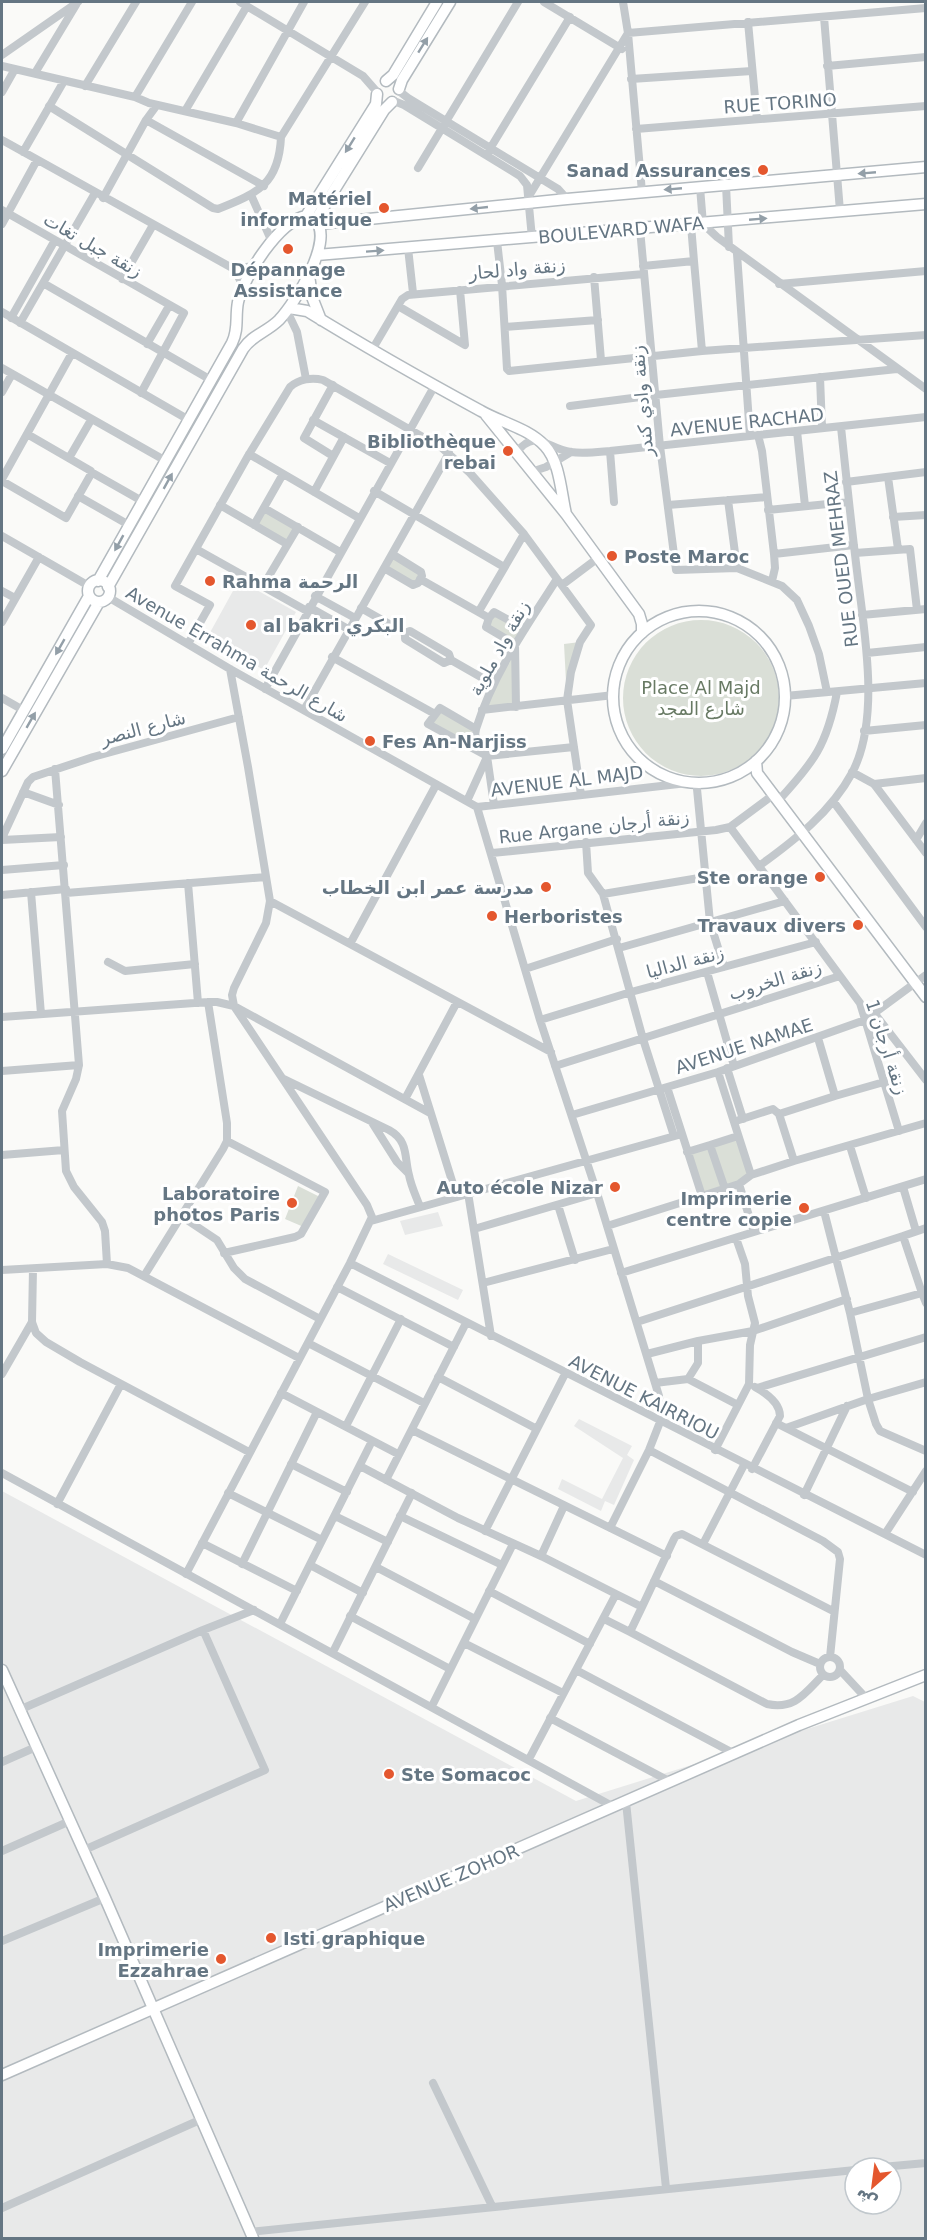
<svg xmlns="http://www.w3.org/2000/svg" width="927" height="2240" font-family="'DejaVu Sans','Noto Naskh Arabic',sans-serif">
	<rect width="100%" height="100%" fill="#fafaf8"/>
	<path fill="#e8e9e9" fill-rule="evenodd" d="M239 580 296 612 264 670 207 638Z
		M438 1212 443 1226 405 1235 400 1221Z
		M388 1254 463 1290 458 1300 383 1264Z
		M579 1419 632 1446 627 1455 634 1460 614 1505 605 1501 601 1511 558 1489 562 1479 602 1499 623 1458 574 1426Z
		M2 1491 576 1801 913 1696 925 1702V2238H2ZM855 2168H891V2204H855Z"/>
	<path fill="#dadfd7" d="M264 508 298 527 287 544 254 525Z
		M392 554 421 572 417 585 384 568Z
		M492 612 525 629 515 644 513 705 482 710 515 645 486 623Z
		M623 698a78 78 0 1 1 156 0a78 78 0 1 1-156 0Z
		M580 642 567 700 564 644Z
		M441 710 474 732 487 756 429 723Z
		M738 1136 751 1175 702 1196 687 1152Z
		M298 1186 322 1198 306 1228 285 1219Z"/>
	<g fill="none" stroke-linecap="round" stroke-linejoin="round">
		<defs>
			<path id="secondary" d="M386 81 393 75 437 2
				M399 89 402 80 450 2
				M315 221 384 110 392 102
				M319 224 567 199 926 167
				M317 255 926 204
				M309 275 312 297 321 320
				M289 308 307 311C364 346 422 379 481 411 502 423 528 428 545 446 560 462 561 493 566 514
				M486 415 566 514 639 614 642 624V633
				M88 591a11 11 0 1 1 22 0a11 11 0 1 1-22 0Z
				M98 581 232 343C239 329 235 317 238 302 244 276 279 221 306 216L376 104 377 94
				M108 587 243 349C252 335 267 332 279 320 295 303 335 240 315 220
				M613 697a86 86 0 1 1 172 0a86 86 0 1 1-172 0Z
				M2 749 89 596
				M756 761 757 773 926 997
				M2 771 99 602
				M2 1670 105 1898 253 2238
				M2 2075 799 1725 926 1675"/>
		</defs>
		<use href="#secondary" stroke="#b3babf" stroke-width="13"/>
		<path stroke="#c3c8cc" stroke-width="8" d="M240 2 363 76 377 92
			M544 2 622 49
			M623 2 628 33 642 192
			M824 17 840 211
			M748 22 757 119
			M2 55 78 2
			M2 66 135 97 149 103 236 123 281 137
			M827 66 926 57
			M35 73 76 5
			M631 79 752 71
			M85 86 136 2
			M399 91 408 98 558 189 567 199
			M2 92 15 69
			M135 97 192 2
			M394 101 404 105 520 176 527 185 532 238
			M49 106 213 208 218 209C258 193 279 184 281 137L365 2
			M185 111 247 6
			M146 120 264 186
			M236 123 304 2
			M636 129 926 106
			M2 140 234 269 243 286
			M23 152 64 81
			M488 152 570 17
			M418 168 518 2
			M726 185 729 247
			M700 187 703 224 717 237 926 389
			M251 195 272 242
			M529 196 628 33 926 8
			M103 198 146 120 157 105
			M2 210 184 313 141 393
			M2 224 37 160
			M691 225 694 261
			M640 229 660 446 676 570 737 568 782 586 797 600 809 626 819 654 827 692
			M497 241 502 285 507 369 509 371 702 351 926 335
			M408 248 413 293
			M737 254 750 436
			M643 266 694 261 702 351
			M234 269 253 266
			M594 277 601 360
			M122 279 153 225
			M43 283 211 380
			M779 284 926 271
			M398 306 465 345 460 290
			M287 311 297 332 306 379
			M2 312 189 420
			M11 318 55 240
			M20 323 95 193
			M505 327 598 320
			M147 344 169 306
			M372 350 402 299 408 295 644 274
			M2 368 166 461
			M820 377 822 428
			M333 385 304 438 333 456
			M2 392 12 374
			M570 406 656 395 897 369
			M313 420 390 463
			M797 431 805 506
			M758 435 762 451 774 554 775 568 772 581
			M610 451 614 502
			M516 453C536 427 547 449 571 452 583 454 598 452 610 451L926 417
			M249 454 359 518
			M69 458 91 420
			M91 472 142 501
			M531 472 546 467 571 452
			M888 477 898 549
			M2 479 72 353
			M2 481 66 518 91 474V471L27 434
			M846 482 926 472
			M374 491 504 567
			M314 492 344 437
			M78 496 129 525
			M728 500 737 568
			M220 505 287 544
			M668 505 766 497
			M264 508 340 552
			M768 510 848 502
			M893 517 926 515
			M254 525 283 474
			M2 536 89 586
			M196 549 307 611
			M855 553 910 549 917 610
			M774 554 854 545
			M384 568 413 585 418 583 422 576 421 572 392 554
			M420 579 489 618 494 612 525 629
			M562 585 598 558
			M263 586 298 527
			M2 591 15 598
			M315 596 355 618
			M108 597 230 669 477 807
			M309 607 348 629
			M361 608 405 633V639L444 663 451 660 493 684
			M479 611 524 534
			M862 615 926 609
			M489 618 486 627 515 644 516 707
			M2 622 39 557
			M405 633 410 631 449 654 451 660
			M188 644 210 605 175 586 248 456 290 387C299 379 312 377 323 380L442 448 470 473 524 534 591 625 580 642 571 672 567 700 581 795
			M867 653 926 647
			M332 657 435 714
			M265 689 435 385
			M785 696 926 683
			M2 698 23 710
			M304 710 449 453
			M482 710 614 695
			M476 729 440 708 428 724 487 756 574 747
			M864 731 926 725
			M55 769 79 1065 76 1079 62 1111 66 1171 74 1187 102 1222 105 1231 107 1264
			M852 772 874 784 926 853
			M874 784 926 778
			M697 789 710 922 724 967
			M23 792 59 805
			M467 801 487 757
			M778 801C814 762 827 745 837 692
			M833 801 926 927
			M494 805 487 756 475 735 476 729C493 674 526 627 557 579
			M477 807 540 1020 597 1193 659 1396 660 1422 649 1450 610 1528
			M477 807 696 782
			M730 827 773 795
			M2 838 28 782 33 777 93 757 239 717
			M2 840 61 837
			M916 840 926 823
			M586 842 588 873 603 894 643 1039 674 1136
			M492 853 716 830 730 827 860 1003 899 1131
			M759 866C795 840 831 812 852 773 881 718 864 631 857 571 851 523 846 475 841 427
			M2 870 64 865
			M188 883 198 1003
			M31 892 41 1014
			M66 893 266 877
			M603 894 705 877
			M2 895 66 889
			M270 901 551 1052
			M350 944 436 785
			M619 948 785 901
			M108 962 125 971 195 964
			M525 969 617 939
			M707 972 734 1066
			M875 1014 926 1080
			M2 1017 208 1002H217L234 1006 430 1113
			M540 1020 631 992 816 942
			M555 1066 840 976
			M727 1068 743 1119
			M2 1071 79 1065
			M718 1072 751 1175
			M419 1075 457 1197
			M284 1079 389 1130C409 1141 404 1157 409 1175 411 1186 416 1196 420 1207
			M667 1087 702 1196 739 1184 751 1175 794 1161 926 1123
			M835 1096 884 1082
			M405 1099 457 1002
			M572 1115 718 1072 865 1020 926 975
			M739 1120 773 1109 779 1114
			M373 1124 397 1162 408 1173
			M710 1145 738 1136
			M850 1146 866 1198
			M687 1152 710 1145 725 1189
			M2 1155 64 1150
			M794 1161 779 1114 835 1096 818 1038
			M739 1184 754 1232
			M903 1187 916 1231
			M468 1193 491 1336
			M558 1205 575 1260
			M181 1216 217 1240 234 1268 245 1279 320 1319
			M371 1221 682 1134
			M607 1226 702 1196
			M926 1228 903 1236 922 1293 926 1292
			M474 1229 597 1193
			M224 1253 295 1237 301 1234 325 1192 227 1141
			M350 1263 926 1555
			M33 1269 32 1322 36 1333 46 1342 80 1362 249 1452
			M2 1270 107 1264 128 1268 299 1358
			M621 1273 926 1179
			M144 1276 223 1149 227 1141V1123L208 1002
			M483 1283 613 1249
			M337 1287 454 1347
			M850 1313 922 1293 926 1303
			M637 1322 903 1236
			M308 1343 424 1403
			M647 1354 698 1341
			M2 1374 32 1322
			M438 1377 537 1429
			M688 1379 698 1363V1341L753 1331 847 1299
			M926 1382 868 1399 876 1424 880 1431 926 1451
			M655 1383 688 1379 738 1405
			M757 1388 926 1337
			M281 1393 398 1454
			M776 1423 913 1492
			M346 1426 401 1319
			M786 1428 868 1399 850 1313 824 1211
			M412 1430 667 1556
			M649 1450 823 1541 838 1552 840 1559 830 1657
			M715 1450 749 1384 750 1345 755 1323 748 1296 745 1264 736 1238
			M291 1464 347 1492
			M360 1466 458 1518 541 1556 616 1594
			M752 1469 780 1416C780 1403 766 1393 755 1387
			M2 1473 614 1807
			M386 1480 466 1323
			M228 1493 322 1540
			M804 1495 847 1406
			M57 1504 121 1384
			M335 1516 388 1542
			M400 1516 502 1565
			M485 1531 565 1374
			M885 1534 926 1471
			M202 1543 297 1591
			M703 1544 744 1465
			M541 1556 564 1506
			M242 1564 317 1412
			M310 1565 363 1593
			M376 1567 475 1619
			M186 1574 350 1263 372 1217 367 1205 234 1006 232 995 234 988 266 923 270 901 248 767 230 669
			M654 1581 792 1652 820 1664
			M489 1591 590 1644
			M642 1607 674 1539 676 1536 682 1534 833 1611
			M350 1616 450 1669
			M280 1624 372 1441
			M630 1632 767 1704C795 1710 805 1693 823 1675
			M464 1643 563 1693
			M333 1652 412 1493
			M820 1667a10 10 0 1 1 20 0a10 10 0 1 1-20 0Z
			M576 1670 735 1754
			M840 1670 866 1698
			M432 1706 513 1544
			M19 1710 203 1630 254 1610
			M550 1718 671 1782
			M529 1759 616 1594 642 1607 630 1632 604 1619
			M2 1762 36 1747
			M626 1802 666 2188
			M84 1850 265 1770 203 1630
			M2 1851 70 1821
			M2 1941 105 1898
			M433 2083 492 2206
			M871 2168 926 2163
			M2 2208 202 2119
			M250 2232 855 2170"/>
		<use href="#secondary" stroke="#fff" stroke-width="10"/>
	</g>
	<defs><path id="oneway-solid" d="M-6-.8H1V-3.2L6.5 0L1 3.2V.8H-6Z" transform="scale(1.5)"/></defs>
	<g fill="#939fa8">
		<use href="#oneway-solid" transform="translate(423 45) rotate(-58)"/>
		<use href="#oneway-solid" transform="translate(350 145) rotate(122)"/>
		<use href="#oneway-solid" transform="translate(867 173) rotate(175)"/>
		<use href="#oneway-solid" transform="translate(673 189) rotate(175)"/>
		<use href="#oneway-solid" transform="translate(479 208) rotate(174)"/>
		<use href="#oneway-solid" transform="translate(758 219) rotate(-5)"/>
		<use href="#oneway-solid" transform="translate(375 251) rotate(-4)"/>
		<use href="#oneway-solid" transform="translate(168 481) rotate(-61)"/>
		<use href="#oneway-solid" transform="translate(119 543) rotate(119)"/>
		<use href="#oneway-solid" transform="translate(60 647) rotate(120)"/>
		<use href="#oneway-solid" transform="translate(31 720) rotate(-60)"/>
	</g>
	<g fill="#e4572e" stroke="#fff" stroke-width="2">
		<circle cx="763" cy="170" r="6"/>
		<circle cx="384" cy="208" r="6"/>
		<circle cx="288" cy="249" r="6"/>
		<circle cx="508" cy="451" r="6"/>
		<circle cx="612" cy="556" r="6"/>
		<circle cx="210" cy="581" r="6"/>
		<circle cx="251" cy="625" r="6"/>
		<circle cx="370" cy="741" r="6"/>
		<circle cx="820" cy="877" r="6"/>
		<circle cx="546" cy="887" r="6"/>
		<circle cx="492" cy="916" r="6"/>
		<circle cx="858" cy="925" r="6"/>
		<circle cx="615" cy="1187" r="6"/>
		<circle cx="292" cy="1203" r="6"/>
		<circle cx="804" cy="1208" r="6"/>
		<circle cx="389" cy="1774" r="6"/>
		<circle cx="271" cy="1938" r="6"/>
		<circle cx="221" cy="1959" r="6"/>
	</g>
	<g text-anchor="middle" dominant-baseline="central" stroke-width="6" stroke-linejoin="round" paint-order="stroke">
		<g font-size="18" fill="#657683" stroke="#fff">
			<text transform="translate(780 103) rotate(-4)">RUE TORINO</text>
			<text transform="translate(621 230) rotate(-5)">BOULEVARD WAFA</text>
			<text transform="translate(93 245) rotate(30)">زنقة جبل تغات</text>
			<text transform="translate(517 269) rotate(-5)">زنقة واد لحار</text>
			<text transform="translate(642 401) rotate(-95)">زنقة وادي كندر</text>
			<text transform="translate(747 422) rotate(-6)">AVENUE RACHAD</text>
			<text transform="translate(841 559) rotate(-97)">RUE OUED MEHRAZ</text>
			<text transform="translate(499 648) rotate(-61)">زنقة واد ملوية</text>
			<text transform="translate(237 654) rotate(30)">Avenue Errahma شارع الرحمة</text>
			<text transform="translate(143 728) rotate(-15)">شارع النصر</text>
			<text transform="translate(567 781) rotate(-7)">AVENUE AL MAJD</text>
			<text transform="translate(594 827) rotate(-6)">Rue Argane زنقة أرجان</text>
			<text transform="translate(685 962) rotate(-15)">زنقة الداليا</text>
			<text transform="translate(775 980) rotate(-17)">زنقة الخروب</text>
			<text transform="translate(744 1046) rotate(-18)">AVENUE NAMAE</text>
			<text transform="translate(887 1047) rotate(72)">زنقة أرجان 1</text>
			<text transform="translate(644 1397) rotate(27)">AVENUE KAIRRIOU</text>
			<text transform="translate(451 1878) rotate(-23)">AVENUE ZOHOR</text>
		</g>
		<g font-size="18" font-weight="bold" fill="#657683" stroke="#fff" text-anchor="end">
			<text x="751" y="170">Sanad Assurances</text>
			<text x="372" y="198">Matériel<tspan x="372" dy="21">informatique</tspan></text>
			<text x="288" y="269" text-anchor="middle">Dépannage<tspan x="288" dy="21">Assistance</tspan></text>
			<text x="496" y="441">Bibliothèque<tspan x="496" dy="21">rebai</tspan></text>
			<text x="624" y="556" text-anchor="start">Poste Maroc</text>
			<text x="222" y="581" text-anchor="start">Rahma الرحمة</text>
			<text x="263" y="625" text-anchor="start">al bakri البكري</text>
			<text x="382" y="741" text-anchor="start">Fes An-Narjiss</text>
			<text x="808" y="877">Ste orange</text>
			<text x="534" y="887">مدرسة عمر ابن الخطاب</text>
			<text x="504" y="916" text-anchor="start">Herboristes</text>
			<text x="846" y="925">Travaux divers</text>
			<text x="603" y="1187">Auto école Nizar</text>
			<text x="280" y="1193">Laboratoire<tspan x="280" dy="21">photos Paris</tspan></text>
			<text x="792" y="1198">Imprimerie<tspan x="792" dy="21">centre copie</tspan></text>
			<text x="401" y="1774" text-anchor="start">Ste Somacoc</text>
			<text x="283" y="1938" text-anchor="start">Isti graphique</text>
			<text x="209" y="1949">Imprimerie<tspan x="209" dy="21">Ezzahrae</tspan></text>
		</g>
		<g font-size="18" fill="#687a64" stroke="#fff">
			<text x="701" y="687">Place Al Majd<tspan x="701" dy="21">شارع المجد</tspan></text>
		</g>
	</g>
	<rect width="927" height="2240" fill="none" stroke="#657683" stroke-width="6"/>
	<g transform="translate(873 2186) rotate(208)"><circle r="28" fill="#ffffff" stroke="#c1c8cd" stroke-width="1.5"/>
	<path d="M0-4.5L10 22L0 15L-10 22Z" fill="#e4572e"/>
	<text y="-9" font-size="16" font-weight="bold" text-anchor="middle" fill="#657683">ش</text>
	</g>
</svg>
